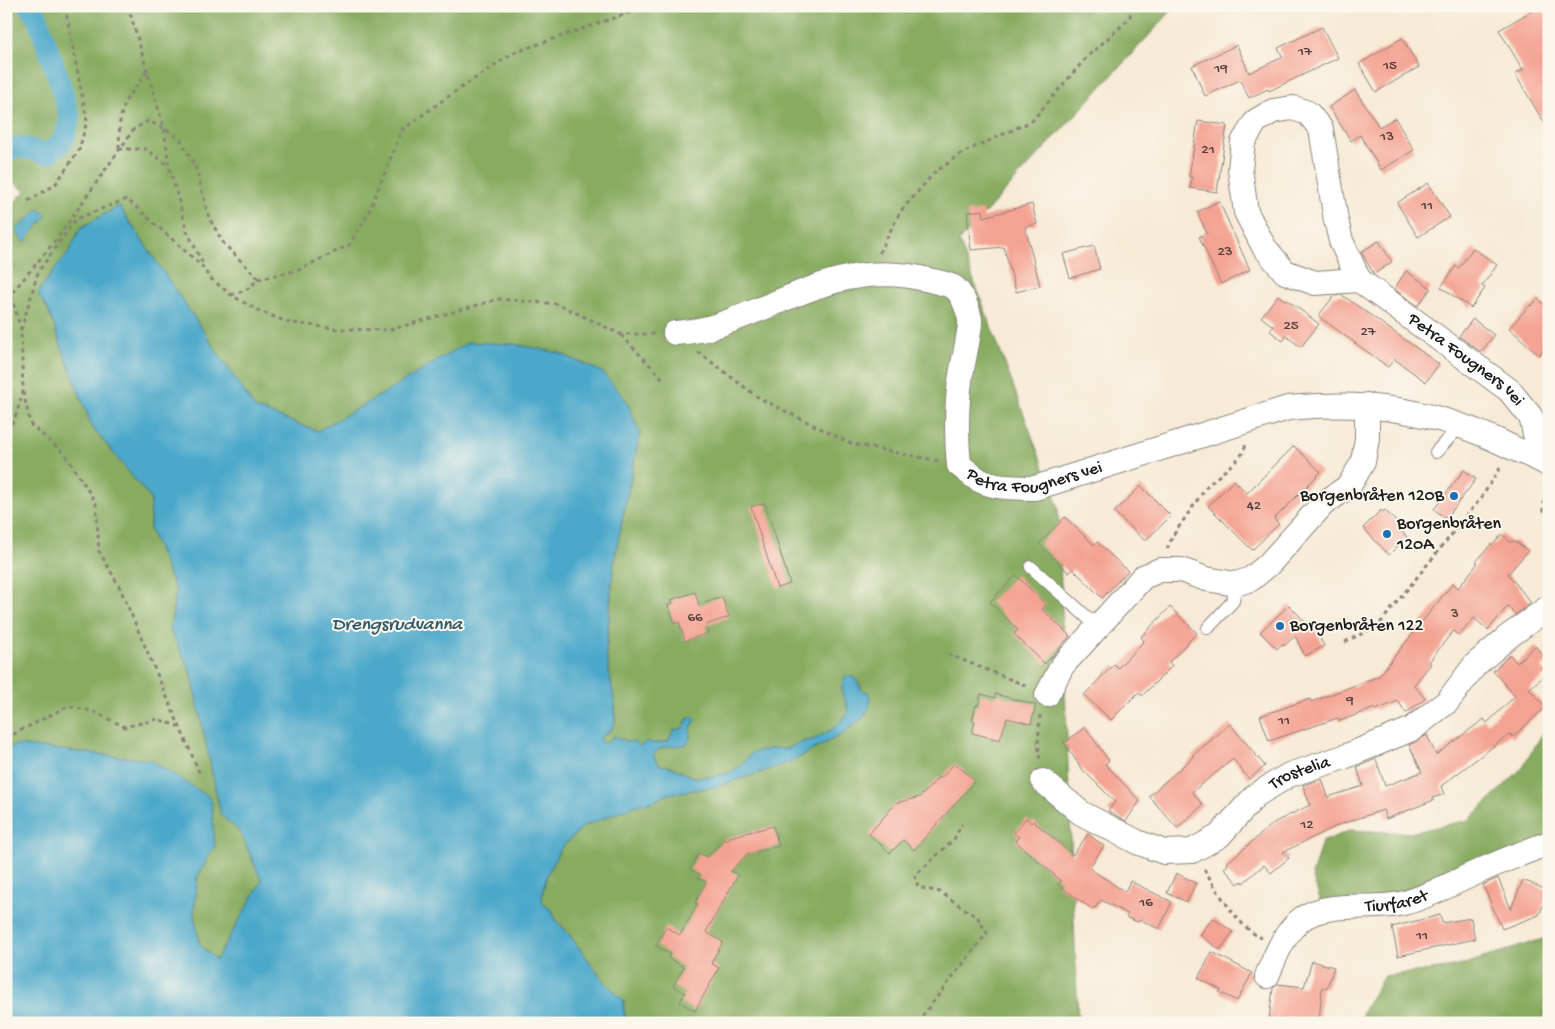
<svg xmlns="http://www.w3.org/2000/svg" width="1555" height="1029" font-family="'Gochi Hand',sans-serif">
	<rect width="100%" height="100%" fill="#fbf7ec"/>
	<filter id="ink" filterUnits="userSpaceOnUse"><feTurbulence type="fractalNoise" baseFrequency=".02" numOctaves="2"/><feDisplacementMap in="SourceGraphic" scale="10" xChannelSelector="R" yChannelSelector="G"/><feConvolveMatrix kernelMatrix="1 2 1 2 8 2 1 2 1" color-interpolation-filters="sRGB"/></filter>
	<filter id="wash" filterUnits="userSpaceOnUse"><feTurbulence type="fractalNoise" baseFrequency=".0096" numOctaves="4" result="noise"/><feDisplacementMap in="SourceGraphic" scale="20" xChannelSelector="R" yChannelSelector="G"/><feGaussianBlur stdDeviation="1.12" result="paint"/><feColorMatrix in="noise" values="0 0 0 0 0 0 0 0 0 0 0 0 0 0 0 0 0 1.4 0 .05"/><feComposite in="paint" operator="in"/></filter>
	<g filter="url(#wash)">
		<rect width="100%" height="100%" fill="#f7ead6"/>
		<path fill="#87ac61" stroke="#52643e" d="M6 6H1176L959 241 1058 506 1078 1023H627L624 1010V1001L604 981 568 933 556 920 552 910 542 903 543 890 547 875 560 849 584 826 637 805 653 802 668 794 715 787 759 773 793 761 844 733 868 711 870 697 868 693 862 690 859 682 852 676 845 677 842 686V693L848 709 847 714 836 727 813 740 805 741 785 749 775 748 754 752 741 765 729 773 712 777H692L672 767 660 765 653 756 657 750 689 736 691 728 694 723 692 716 687 719 684 728 677 729 668 741 640 746 614 736 609 742 603 743 600 741 601 737 611 730 615 722V706L606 653 614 560 640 433 602 372 559 353 513 344 383 394 317 431 255 409 119 206 80 228 69 252 41 287 38 295 48 310 92 427 151 499 150 530 176 591 170 630 191 672 221 815 240 832 262 881 216 960 200 945 194 915 197 878 215 845 151 760 16 745 6 749V212L25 191 6 177Z
			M1549 723V838L1409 896 1322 905 1312 875 1322 842 1351 830 1410 833 1469 820 1522 768Z
			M1549 937V999L1545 1000 1544 1023H1360L1363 1011 1384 976 1455 967Z"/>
		<path fill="#4ca8ca" stroke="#346273" d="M119 206 255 408 317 431 383 394 468 342 513 344 559 353 602 372 626 400 640 433 614 560 606 653 615 706V722L611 730 601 737 600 741 603 743 609 742 614 736 626 742 633 741 640 746 647 741 655 744 668 741 674 730 684 728 686 721 692 716 696 720 691 728 690 739 687 744C674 749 662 741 653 756L660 765 672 767 693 777H712L729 773 741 765 753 752 775 748 785 749 805 741 813 740 836 727 847 714 848 709 842 693V686L845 677 848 676 855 678 862 690 868 692 870 697V704L868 711 864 717 844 733 793 761 759 773 715 787 668 794 653 802 637 805 584 826 560 849 547 876 543 890 542 903 552 910 556 920 568 933 604 981 624 1001V1011L627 1023H6V749L16 745 151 760 211 798 215 845 197 878 194 915 200 945 216 960 262 881 240 832 221 815 191 672 170 630 176 591 150 530 151 499 92 427 48 310 38 295 41 287 69 252 80 228Z
			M39 209 47 215 24 243 16 230Z"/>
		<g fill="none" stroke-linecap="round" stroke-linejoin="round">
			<path stroke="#4ca8ca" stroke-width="21" d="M6 150 21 147 48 154 64 140 70 118 59 80 36 14 29 6"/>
		</g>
		<g id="blocks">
			<path fill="#f4a393" d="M1540 6H1549V131L1515 74 1523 70 1499 30Z
				M1322 27 1338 58 1269 91 1268 89 1249 98 1240 80 1205 96 1192 66 1237 45 1249 73 1283 57 1278 48Z
				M1402 38 1419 67 1376 92 1359 64Z
				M1355 90 1379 127 1395 118 1414 150 1381 170 1360 135 1351 141 1329 107Z
				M1198 121 1227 125 1217 192 1190 188 1192 177H1189Z
				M1428 183 1450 217 1418 237 1397 203Z
				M1219 201 1250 270 1221 284 1199 237 1207 233 1197 212Z
				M1032 204 1037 224 1025 227 1040 286 1016 292 1004 247 971 250 967 212 983 210 984 217Z
				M1379 241 1392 262 1374 274 1361 252Z
				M1094 246 1100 269 1070 278 1063 254Z
				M1473 248 1497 265 1482 286 1485 288 1471 308 1441 287 1456 266 1459 268Z
				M1406 271 1431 288 1418 306 1394 289Z
				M1278 295 1285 300 1286 299 1319 324 1301 347 1286 336 1283 341 1270 331 1273 326 1261 317Z
				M1342 295 1439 364 1426 382 1394 359 1388 367 1318 316 1334 296Z
				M1538 299 1549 309V343L1539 355 1509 328 1530 305 1531 306Z
				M1473 319 1494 335 1481 352 1459 336Z
				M1294 446 1321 472 1274 519 1279 524 1252 550 1208 506 1234 480 1247 493Z
				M1464 470 1476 479 1446 519 1434 509Z
				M1141 486 1171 516 1145 541 1114 512Z
				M765 503 790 584 777 588 751 507Z
				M1381 510 1383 512 1385 510 1403 529 1401 531 1407 537 1389 555 1363 528Z
				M1065 517 1094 545 1097 542 1128 571 1102 598 1073 569 1069 573 1039 544Z
				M1502 534 1510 542 1515 541 1528 551 1508 574 1531 603 1515 615 1508 606 1488 630 1474 618 1459 636 1453 631 1429 662 1431 664 1414 685 1425 699 1406 713 1398 701 1376 710 1375 708 1340 721 1338 718 1269 741 1260 716 1310 699 1311 702 1379 676 1453 583 1458 588 1478 563 1476 562 1491 544 1493 545Z
				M1016 575 1046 605 1042 609 1070 636 1045 664 1014 634 1018 630 990 602Z
				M695 592 699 605 722 597 729 617 706 625 708 633 685 641 679 622 675 624 668 605 673 603 671 600Z
				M1289 605 1313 630 1315 629 1324 646 1305 656 1295 636 1284 646 1282 644 1277 649 1260 632Z
				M1170 607 1197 633 1169 662 1172 666 1142 696 1139 692 1111 720 1084 695 1114 664 1118 668 1144 641 1141 637Z
				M1535 646 1549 661 1541 668 1546 674 1529 689 1546 707 1513 737 1510 734 1441 786 1444 794 1433 798 1434 800 1386 819 1383 810 1341 824 1283 852 1289 858 1271 873 1264 865 1243 883 1242 881 1238 884 1224 868 1228 865 1227 863 1275 822 1310 805 1303 785 1322 779 1328 797 1363 786 1357 767 1376 759 1385 786 1422 772 1409 745 1427 735 1436 755 1484 719 1487 723 1515 696 1493 671 1510 655 1517 663Z
				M981 694 995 698V694L1036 705 1031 724 1007 718 1000 740 972 733 975 721H972L976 705 978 706Z
				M1230 724 1265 766 1249 779 1233 759 1192 792 1203 805 1177 828 1149 796 1193 757 1192 756Z
				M1085 727 1109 761 1105 764 1140 801 1126 821 1108 811 1115 802 1082 769 1064 743Z
				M955 763 975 781 914 850 903 840 890 853 869 834 896 803 920 797 939 777 941 778Z
				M1026 818 1031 823 1033 821 1073 855 1088 834 1104 846 1089 868 1125 892 1130 881 1172 902 1159 929 1141 920 1137 922 1126 917 1128 914 1101 900 1095 908 1094 907 1092 909 1058 885 1061 881 1015 841 1019 837 1014 833Z
				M773 826 779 846 747 854 731 871 738 875 706 932 723 942 711 963 719 968 695 1011 680 1002 685 993 673 986 684 967 668 958 670 954 656 946 666 927 680 935 698 904 695 903 706 882 698 878 700 875 690 869 699 853 707 857 724 839 727 841 730 837Z
				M1176 873 1196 883 1187 902 1167 893Z
				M1498 878 1511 909 1523 880 1549 891 1539 915 1502 929 1483 885Z
				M1440 915 1442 923 1471 918 1475 939 1398 956 1392 927Z
				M1213 918 1233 932 1220 950 1200 935Z
				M1212 952 1252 973 1237 1001 1219 992 1221 990 1198 978Z
				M1312 961 1334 967 1327 988 1322 987 1319 1023 1269 1019 1273 988 1277 984 1304 987Z"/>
		</g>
	</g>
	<g filter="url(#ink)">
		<use href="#blocks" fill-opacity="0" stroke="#8a8379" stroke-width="1"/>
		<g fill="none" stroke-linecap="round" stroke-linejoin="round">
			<defs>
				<path id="lane" d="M1436 452 1461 425
					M1031 567 1098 627
					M1208 628 1233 601 1236 584"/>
				<g id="street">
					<path id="s1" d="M1359 280 1315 283 1285 272 1264 247 1246 212 1240 169 1243 142 1256 121 1273 111 1293 108 1308 113 1321 129 1336 220 1341 241 1359 280 1509 390 1531 417 1541 459"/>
					<path id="s2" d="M675 333C687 332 700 331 712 327 789 303 845 258 929 280 937 282 949 284 955 288 962 294 968 309 970 319 971 330 963 361 961 375 956 405 956 435 959 465 966 470 972 476 979 480 996 489 1016 487 1035 488L1288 408C1370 400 1436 410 1511 447 1523 453 1537 457 1549 465"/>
					<path d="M1047 695 1062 666 1143 577 1160 570H1181L1206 579 1236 584 1251 579 1268 565 1323 504 1349 486 1363 462 1367 438V405"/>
					<path id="s3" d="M1043 781 1081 813 1137 842 1164 852 1192 851 1219 836 1256 795 1289 775 1344 757 1412 729 1448 701 1475 665 1509 636 1549 607"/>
					<path id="s4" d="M1267 976C1276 955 1284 932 1303 918 1329 900 1374 911 1404 903 1427 897 1449 885 1471 875 1497 863 1522 853 1549 843"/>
				</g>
			</defs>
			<use href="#lane" stroke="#8a8379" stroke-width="14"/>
			<use href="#street" stroke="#8a8379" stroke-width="26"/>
			<path stroke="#8a8379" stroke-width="3" stroke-dasharray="4 4" stroke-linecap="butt" d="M128 6 164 128 169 166 187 231 204 266
				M119 148 120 119 126 100 147 72
				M119 149H146L169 166
				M28 201 55 185 79 150 87 121 65 6
				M879 253 900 212 934 173 962 153 1032 121 1086 58 1129 19 1133 6
				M231 295 246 290 259 279 298 270 349 245 368 214 402 130 446 98 513 53 648 6
				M6 296 11 294 56 240 134 129 148 121 164 128 180 139 195 165 209 218 224 244 259 279
				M21 330 38 272 76 219 127 199 202 266 209 277 231 295 257 310 287 322 337 329 389 330 499 299 558 304 620 334H656
				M621 335 664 380
				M698 352 759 398 852 444 939 461
				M23 392 31 425 65 454 96 503 99 551 119 586 200 774
				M6 430 14 421 23 392 21 330 11 294
				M1546 484 1543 509 1549 519
				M1167 549 1172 537 1207 486 1236 461 1243 453 1246 444
				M1345 642 1367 631 1381 622 1481 498 1502 465
				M948 654 1029 687
				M1040 715 1038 743 1040 761
				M6 738 68 706 92 711 125 727 158 719 180 727
				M1204 869C1218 891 1238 928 1262 938
				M919 1023V1020L987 933 978 918 940 892 918 887 915 876 954 839 962 824"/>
			<use href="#lane" stroke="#fff" stroke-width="12"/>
			<use href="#street" stroke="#fff" stroke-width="24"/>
		</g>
	</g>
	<g fill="#1f6fb2" stroke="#fbf7ec" stroke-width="2">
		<circle cx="1454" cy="496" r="5"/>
		<circle cx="1387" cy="534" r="5"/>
		<circle cx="1280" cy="626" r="5"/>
	</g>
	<g text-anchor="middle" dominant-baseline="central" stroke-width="4" stroke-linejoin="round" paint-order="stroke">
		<g font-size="15" fill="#523e3a">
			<text x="1305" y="52">17</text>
			<text x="1390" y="66">15</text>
			<text x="1221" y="69">19</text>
			<text x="1387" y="137">13</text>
			<text x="1208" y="150">21</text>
			<text x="1427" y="206">11</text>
			<text x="1225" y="252">23</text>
			<text x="1291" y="326">25</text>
			<text x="1368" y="332">27</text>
			<text x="1254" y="506">42</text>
			<text x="1455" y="614">3</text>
			<text x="695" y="618">66</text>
			<text x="1350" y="701">9</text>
			<text x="1284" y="721">11</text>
			<text x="1307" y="825">12</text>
			<text x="1146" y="903">16</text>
			<text x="1422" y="936">11</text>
		</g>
		<g font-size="18" fill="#1c1c1c" stroke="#fbf7ec">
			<text stroke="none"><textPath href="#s1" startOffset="610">Petra Fougners vei</textPath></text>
			<text stroke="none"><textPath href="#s2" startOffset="555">Petra Fougners vei</textPath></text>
			<text stroke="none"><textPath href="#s3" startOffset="305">Trostelia</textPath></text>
			<text stroke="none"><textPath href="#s4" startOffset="165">Tiurfaret</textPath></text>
		</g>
		<g font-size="18" fill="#1c1c1c" stroke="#fbf7ec" text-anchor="start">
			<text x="1444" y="496" text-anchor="end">Borgenbråten 120B</text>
			<text x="1397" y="524">Borgenbråten<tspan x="1397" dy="21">120A</tspan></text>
			<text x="1290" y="626">Borgenbråten 122</text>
		</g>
		<g font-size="19" font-style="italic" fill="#325b6a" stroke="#fbf7ec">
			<text x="397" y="625">Drengsrudvanna</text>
		</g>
	</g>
	<rect width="1555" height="1029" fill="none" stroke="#fbf7ec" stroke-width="25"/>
</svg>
